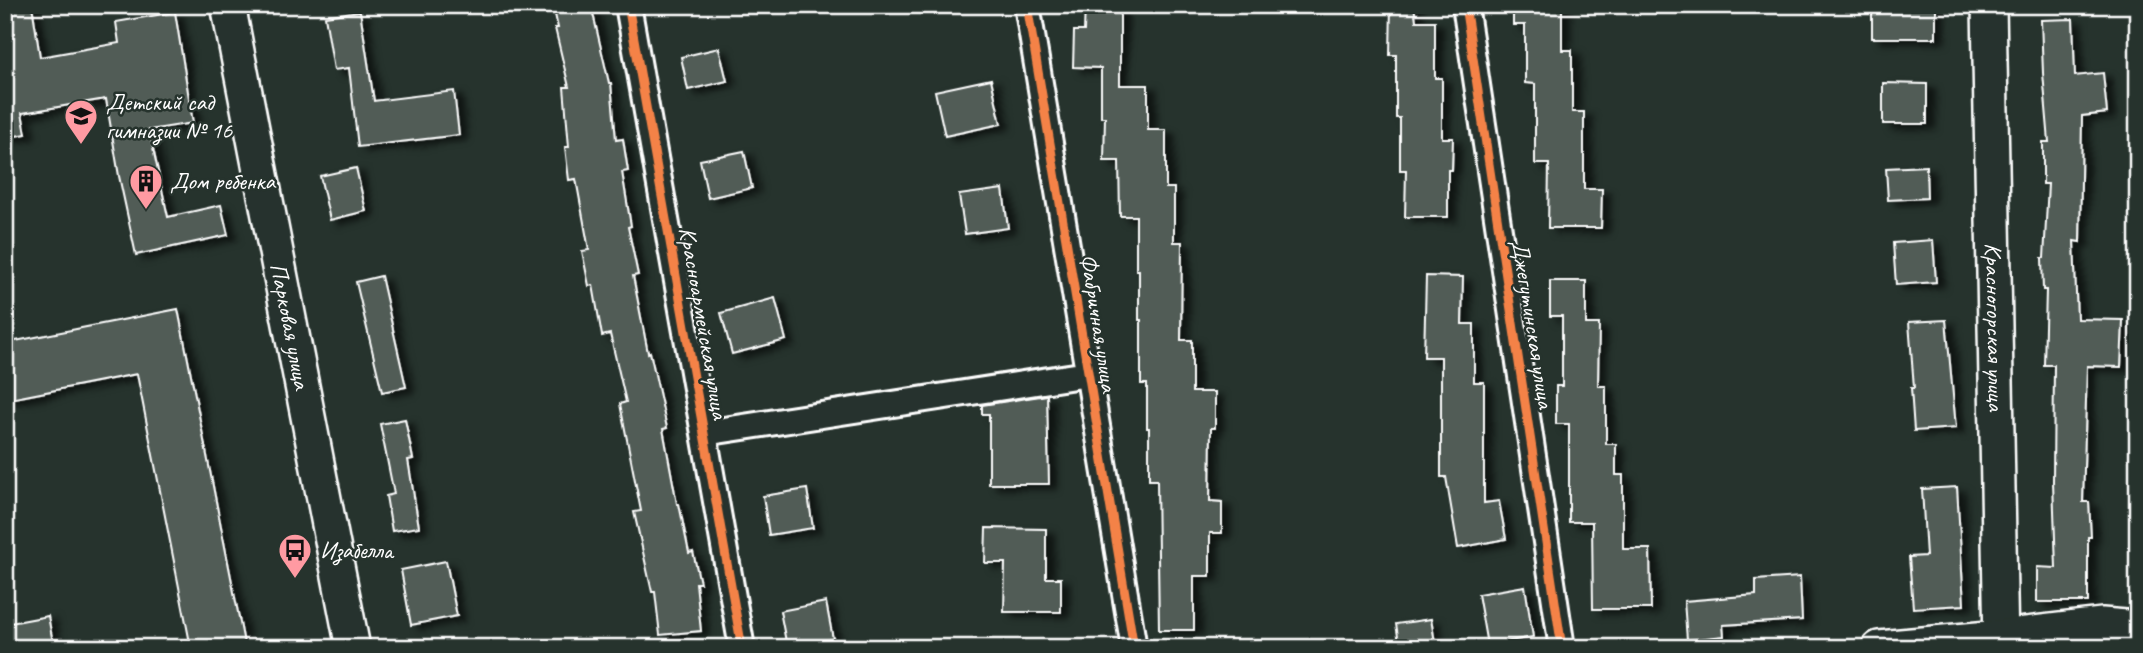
<svg xmlns="http://www.w3.org/2000/svg" width="2143" height="653" font-family="Caveat,sans-serif">
	<defs>
		<filter id="shadow"><feDropShadow dx="8" dy="4.5" stdDeviation="3.5" flood-color="#0009"/></filter>
	</defs>
	<rect width="100%" height="100%" fill="#26332d"/>
	<filter id="ink" filterUnits="userSpaceOnUse"><feTurbulence type="fractalNoise" baseFrequency=".0143" numOctaves="2"/><feDisplacementMap in="SourceGraphic" scale="14" xChannelSelector="R" yChannelSelector="G"/><feConvolveMatrix kernelMatrix="1 2 1 2 8 2 1 2 1" color-interpolation-filters="sRGB"/></filter>
	<g filter="url(#ink)">
		<path fill="#515c57" stroke="#fff" stroke-width="2" filter="url(#shadow)" d="M5 5H32L40 57 119 43 116 22 175 12 193 123 149 130 168 217 221 205 228 235 136 255 119 176 106 99 22 113 26 134 5 138Z
			M553 5H591L609 83H611L616 140 623 139 628 171 622 172 631 226 628 227 638 275 633 276 648 353 650 352 667 428 663 429 677 504H679L689 553 693 552 700 583H696L701 631 660 635 655 592H652L634 512 641 511 620 404 626 402 610 334 602 336 593 285 589 286 582 251 589 250 576 179 569 180 565 147H569L564 87H569L555 28H558Z
			M1085 5H1120V85H1148V130H1166V188H1174V242H1182L1181 340H1192V392H1215V428H1211L1210 501 1222 502V533H1210V576H1194V630H1159L1157 480H1149V428H1147V384H1141V320H1139V270H1136V216H1120L1119 161H1104L1105 117H1101V68L1073 67 1074 31H1084Z
			M1391 5H1414L1416 21H1435V78H1442V138H1453L1452 170H1448V217H1405L1406 170H1400V118H1396V55H1390Z
			M1513 5H1562V50H1572V112H1584V189H1602L1601 228H1548L1549 164H1535V84L1525 83V25H1513Z
			M1872 5H1936V38H1872Z
			M360 11 374 101 454 91 459 135 358 147 349 68 334 70 325 16Z
			M2073 19 2075 76 2103 73 2107 113 2082 116 2080 242 2074 241 2077 319 2123 320 2121 367 2087 366 2083 502H2089L2091 537H2088V602H2037V567L2056 568 2053 482 2054 365H2044L2046 290H2043L2042 258H2044L2048 184H2043V142H2049L2043 73 2041 20Z
			M719 48 727 81 688 90 681 57Z
			M991 79 1001 124 945 136 935 91Z
			M1883 83 1927 84V124H1883Z
			M744 151 752 188 708 198 700 160Z
			M1926 166 1927 198 1888 200 1886 168Z
			M356 168 366 211 330 220 320 176Z
			M1003 189 1008 228 965 234 959 195Z
			M1933 240 1936 282 1896 285 1893 243Z
			M381 276 406 387 382 392 356 282Z
			M1426 276 1463 277 1462 324H1474V382H1484V503L1499 501 1506 539 1458 548 1446 477H1441V357H1424Z
			M1550 281H1586V324H1599L1598 386H1606V444H1616V475H1623V549H1650L1651 609H1593L1592 522H1569V424H1556V386H1562V316H1550Z
			M775 298 786 340 732 354 721 313Z
			M178 309 245 648H191L137 374 5 400V343Z
			M1946 320 1956 428 1914 431 1911 388H1914L1909 322Z
			M1047 395 1049 484H989V414H982V405Z
			M405 419 413 459 408 460 419 527 392 531 386 496 394 494 380 424Z
			M1957 487 1964 605 1913 608 1909 557 1926 556 1922 489Z
			M807 489 813 528 769 535 763 496Z
			M986 528 1046 529V578H1061V612H1004L1005 563H985Z
			M446 561 457 616 411 625 401 570Z
			M1800 577 1802 620 1723 625 1724 636 1687 640 1684 601 1756 595V580Z
			M1525 586 1533 637 1487 645 1478 594Z
			M826 602 833 639 787 647 780 611Z
			M48 616 54 648H5V624Z
			M1431 619 1436 648H1400L1396 624Z"/>
		<g fill="none" stroke-linecap="round" stroke-linejoin="round">
			<defs>
				<path id="street" d="M628 5 742 648
					M1027 5 1134 648
					M1465 5 1562 648
					M704 433 1088 374"/>
				<g id="secondary">
					<path id="s1" d="M228 5 353 648"/>
					<path id="s2" d="M1989 5 2001 648"/>
					<path d="M1879 648 2000 637 2102 625 2138 628"/>
				</g>
			</defs>
			<use href="#street" stroke="#fff" stroke-width="30"/>
			<use href="#secondary" stroke="#fff" stroke-width="38"/>
			<use href="#street" stroke="#26332d" stroke-width="24"/>
			<use href="#secondary" stroke="#26332d" stroke-width="33"/>
			<defs>
				<path id="cycleway" d="M628 5 742 648
					M1027 5 1134 648
					M1465 5 1562 648"/>
			</defs>
			<use href="#cycleway" stroke="#26332d" stroke-width="13"/>
			<use href="#cycleway" stroke="#f48246" stroke-width="9"/>
		</g>
	</g>
	<defs>
		<symbol id="school-pin" viewBox="-11 -11 22 30"><path d="M0 17L-7.5 6A9.5 9.5 0 1 1 7.5 6Z" fill="#ff9aa2" stroke="#26332d"/><path d="M0-5L7-2L0 1L-7-2ZM-4 1L0 2.5L4 1V4Q0 6-4 4Z" fill="#111"/></symbol>
		<symbol id="building-pin" viewBox="-11 -11 22 30"><path d="M0 17L-7.5 6A9.5 9.5 0 1 1 7.5 6Z" fill="#ff9aa2" stroke="#26332d"/><path d="M-4-6H4V6H1V3H-1V6H-4ZM-2.5-4.3h1.7v1.8h-1.7ZM.8-4.3h1.7v1.8H.8ZM-2.5-1h1.7V.8h-1.7ZM.8-1h1.7V.8H.8Z" fill="#111"/></symbol>
		<symbol id="bus-pin" viewBox="-11 -11 22 30"><path d="M0 17L-7.5 6A9.5 9.5 0 1 1 7.5 6Z" fill="#ff9aa2" stroke="#26332d"/><path d="M-5-6H5V4H4V6H2V4H-2V6H-4V4H-5ZM-3.5-4V0h7V-4ZM-3.5 1.2v1.5H-2V1.2ZM2 1.2v1.5H3.5V1.2Z" fill="#111"/></symbol>
	</defs>
	<g fill-rule="evenodd">
		<use href="#school-pin" x="62" y="97" width="38" height="52"/>
		<use href="#building-pin" x="127" y="162" width="38" height="52"/>
		<use href="#bus-pin" x="276" y="531" width="38" height="52"/>
	</g>
	<g text-anchor="middle" dominant-baseline="central" stroke-width="5" stroke-linejoin="round" paint-order="stroke">
		<g font-size="24" fill="#fff" stroke="#26332d" text-anchor="start">
			<text x="106" y="102">Детский сад<tspan x="106" dy="28">гимназии № 16</tspan></text>
			<text x="170" y="181">Дом ребенка</text>
			<text x="320" y="550">Изабелла</text>
		</g>
		<g font-size="24" fill="#fff" stroke="#26332d">
			<text transform="translate(704 323) rotate(80)">Красноармейская улица</text>
			<text transform="translate(1099 323) rotate(81)">Фабричная улица</text>
			<text transform="translate(1533 324) rotate(81)">Джегутинская улица</text>
			<text stroke="none"><textPath href="#s1" startOffset="327">Парковая улица</textPath></text>
			<text stroke="none"><textPath href="#s2" startOffset="322">Красногорская улица</textPath></text>
		</g>
	</g>
	<rect width="2143" height="653" fill="none" stroke="#26332d" stroke-width="28"/>
	<rect x="14" y="14" width="2115" height="625" fill="none" stroke="#fff" stroke-width="2.5" filter="url(#ink)"/>
</svg>
